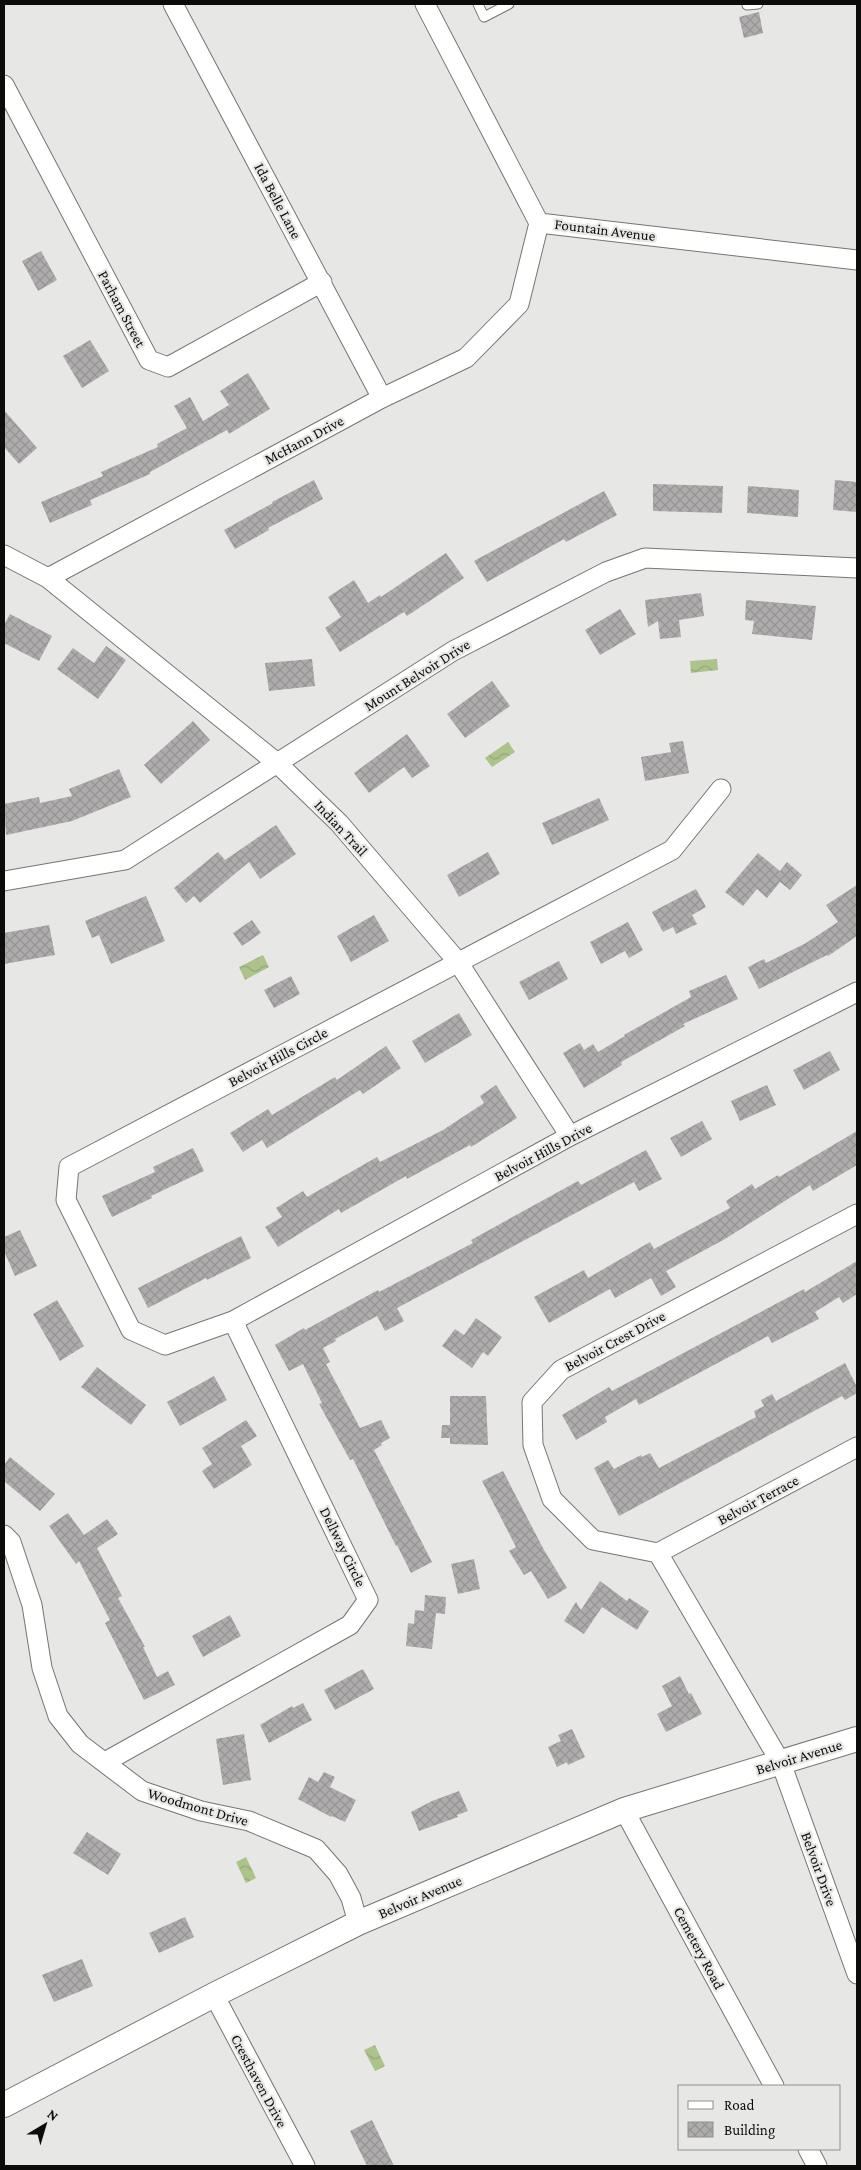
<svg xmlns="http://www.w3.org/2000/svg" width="861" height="2170" font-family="'Crimson Pro',serif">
	<defs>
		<pattern id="water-waves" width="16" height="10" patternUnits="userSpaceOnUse" patternTransform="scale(1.25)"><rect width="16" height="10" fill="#aec28d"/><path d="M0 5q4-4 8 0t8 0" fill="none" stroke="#94a678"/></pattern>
		<pattern id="building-cross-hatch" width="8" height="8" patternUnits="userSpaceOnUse" patternTransform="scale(1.25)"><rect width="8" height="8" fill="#afacae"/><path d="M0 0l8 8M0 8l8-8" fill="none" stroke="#959394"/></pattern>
	</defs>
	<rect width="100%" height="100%" fill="#e7e8e5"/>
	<path fill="url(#water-waves)" d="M717 659 718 670 691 673 690 661Z
		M508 742 515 752 492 767 485 758Z
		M263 955 269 967 245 980 239 967Z
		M246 1857 256 1878 246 1883 236 1862Z
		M375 2045 385 2066 375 2071 364 2050Z"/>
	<path fill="url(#building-cross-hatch)" d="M759 12 763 33 744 38 739 17Z
		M41 251 57 280 38 291 22 261Z
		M90 340 109 371 82 388 63 356Z
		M248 373 270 409 229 434 227 430 150 472V474L90 500 92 505 50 523 41 502 103 476 101 472 158 447 157 444 187 428 174 406 190 397 203 421 229 405 220 391Z
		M4 410 37 448 19 464 4 447Z
		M314 480 323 499 268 528 269 530 235 549 224 530 273 503 272 502Z
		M835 480 857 482V512L833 510Z
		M653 484 723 486 722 513 653 511Z
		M748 486 799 490 798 517 747 513Z
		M604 491 617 515 566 542 564 539 487 582 474 561Z
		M446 553 464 578 407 616 404 612 340 652 325 628 341 617 328 597 354 580 368 603 380 595 381 597Z
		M701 593 704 616 679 620 681 637 660 639 658 621 648 627 645 600Z
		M746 600 816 606 812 640 752 634 754 621 745 620Z
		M620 609 636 634 600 655 585 630Z
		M10 614 52 636 39 661 4 643V625Z
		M106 646 126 660 98 699 57 669 73 648 94 663Z
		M312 659 315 686 269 691 265 663Z
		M492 681 510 706 465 738 447 714Z
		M193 721 210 740 161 784 144 765Z
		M407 734 430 766 412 778 404 767 369 793 354 773Z
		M683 741 689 773 645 781 641 757 671 752 669 743Z
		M119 769 131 797 72 821 6 835 4 804 39 797 40 803 72 796 69 789Z
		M599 798 609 820 552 845 542 823Z
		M276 825 296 854 260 879 249 862 200 903 194 896 186 903 174 888 218 852 225 860Z
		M488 852 500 874 459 897 447 875Z
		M758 853 780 871 787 862 802 875 790 890 780 882 767 898 757 889 743 906 725 892Z
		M857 885V936L828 956 827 955 759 989 748 967 764 959 766 963 806 943 838 922 826 905Z
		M696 889 706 907 692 915 697 924 676 934 673 927 663 932 652 912Z
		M146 896 165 941 111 964 99 935 92 938 85 921Z
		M374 915 389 941 351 962 337 936Z
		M252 920 261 933 242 946 233 933Z
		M628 922 643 950 629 958 625 951 601 964 590 942Z
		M49 925 55 955 4 964V933Z
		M559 961 568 979 529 1000 519 982Z
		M726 975 738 999 683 1024 685 1026 621 1062 622 1065 584 1088 563 1053 580 1043 584 1050 593 1044 598 1052 625 1036 624 1035 691 997 689 991Z
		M291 976 300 994 274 1008 264 990Z
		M459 1013 472 1035 425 1063 412 1041Z
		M386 1046 401 1068 363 1094 360 1090 267 1148 262 1140 243 1152 230 1133 268 1109 272 1115 335 1077 337 1080Z
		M830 1051 840 1070 804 1090 793 1070Z
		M496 1085 517 1118 471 1147 470 1145 407 1179 406 1176 341 1213 339 1209 278 1247 265 1227 282 1217 276 1208 303 1191 307 1197 377 1157 380 1162 443 1130 484 1103 480 1096Z
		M767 1085 776 1105 740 1121 731 1101Z
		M702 1121 712 1139 681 1157 670 1138Z
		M857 1131V1165L813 1191 810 1185 725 1239 666 1271 676 1287 661 1296 651 1278 615 1298 610 1289 549 1323 534 1297 584 1270 588 1278 650 1242 654 1249 730 1208 726 1201 752 1184 755 1189 778 1175 779 1177Z
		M193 1148 204 1171 151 1196 152 1198 112 1217 102 1196 155 1172 153 1167Z
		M646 1150 662 1179 639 1191 634 1182 397 1308 404 1321 385 1331 377 1316 335 1339 336 1341 323 1348 330 1362 326 1364 360 1428 381 1420 390 1438 381 1443 382 1445 374 1450 432 1562 411 1573 397 1545 396 1546 353 1459 350 1460 319 1404 322 1403 303 1364 289 1371 275 1345 304 1328 305 1330 378 1290 379 1292 473 1243 471 1240 578 1181 581 1185Z
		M20 1230 37 1266 15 1276 4 1251V1237Z
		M241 1236 251 1258 207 1280 206 1278 148 1308 138 1288Z
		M857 1261V1294L843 1303 839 1297 815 1312 819 1319 772 1343 768 1336 639 1405 636 1399 605 1417 607 1422 576 1440 562 1415 609 1387 612 1391 804 1289 805 1292Z
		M57 1300 84 1346 60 1361 33 1314Z
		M476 1318 502 1337 488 1356 483 1352 472 1368 442 1346 455 1329 464 1335Z
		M845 1363 857 1387V1393L845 1400 842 1396 619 1516 594 1468 608 1460 614 1469 641 1455 642 1457 650 1453 659 1468 756 1417 754 1411 764 1406 761 1400 772 1394 776 1401Z
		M97 1367 146 1405 131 1425 81 1387Z
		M214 1376 227 1400 180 1426 167 1402Z
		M450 1396H486L488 1445 450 1444V1438H441L442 1425H450Z
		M246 1420 257 1436 241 1446 252 1465 214 1489 202 1471 212 1464 202 1448Z
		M10 1457 55 1494 40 1511 4 1481V1465Z
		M503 1471 544 1550 567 1588 548 1599 531 1571 524 1575 509 1551 516 1547 482 1481Z
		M68 1513 84 1535 107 1519 118 1534 97 1548 122 1596 118 1598 145 1647H143L157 1677 168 1671 175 1685 144 1700 105 1623 110 1620 79 1561 76 1564 49 1526Z
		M474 1559 480 1589 458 1594 451 1564Z
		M600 1581 627 1601 629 1598 649 1611 637 1630 602 1607 584 1634 564 1621 576 1602 581 1610Z
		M425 1595 446 1597 445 1614 436 1613 432 1649 406 1646 408 1623 414 1624 415 1610 424 1611Z
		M230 1615 241 1636 203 1657 192 1636Z
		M363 1669 374 1689 335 1710 324 1690Z
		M680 1676 689 1694 691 1693 702 1714 666 1732 657 1714 672 1706 662 1686Z
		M303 1703 312 1720 269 1743 260 1725 292 1706 293 1708Z
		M572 1729 585 1757 568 1765 567 1762 557 1767 548 1747 561 1741 558 1735Z
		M244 1734 251 1780 223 1785 216 1739Z
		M324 1772 335 1777 330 1787 356 1800 345 1822 332 1816 331 1817 298 1799 309 1777 318 1782Z
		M459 1791 468 1811 457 1815 458 1817 419 1831 411 1812 432 1801Z
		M87 1832 121 1854 108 1875 73 1853Z
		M185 1917 194 1937 159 1953 149 1933Z
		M82 1959 93 1986 54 2002 42 1975Z
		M372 2120 394 2166H367L350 2131Z"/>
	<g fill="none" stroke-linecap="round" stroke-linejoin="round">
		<defs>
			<path id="service" d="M478 4 484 17 509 4
				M747 5 758 4"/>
			<path id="minor" d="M173 4 382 398
				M425 4 539 223 857 260
				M4 85 149 360 168 367 322 282
				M4 555 48 578 382 398 466 358 519 304 539 223
				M48 578 277 763 339 823 458 962 570 1136
				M721 789 672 850 69 1167 66 1200 131 1330 165 1345 233 1321 570 1136 857 992
				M4 881 125 860 453 651 606 572 645 558 857 568
				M857 1214 561 1370 532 1402 533 1445 552 1499 593 1540 658 1553 781 1763 857 1974
				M4 1535 11 1542 32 1605 42 1668 58 1716 80 1744 142 1791 201 1811 249 1821 316 1849 338 1874 351 1898 358 1923
				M658 1553 857 1447
				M105 1762 350 1625 368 1600 233 1321
				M624 1810 774 2086
				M214 1995 305 2166
				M808 2149 817 2166"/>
			<path id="tertiary" d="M4 2105 214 1995 358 1923 624 1810 857 1739"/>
		</defs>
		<use href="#service" stroke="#757674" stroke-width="11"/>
		<use href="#minor" stroke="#757674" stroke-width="21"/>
		<use href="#tertiary" stroke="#757674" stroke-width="26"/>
		<use href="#service" stroke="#fff" stroke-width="9"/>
		<use href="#minor" stroke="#fff" stroke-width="19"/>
		<use href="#tertiary" stroke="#fff" stroke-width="24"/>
	</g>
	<g text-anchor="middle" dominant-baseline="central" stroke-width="4.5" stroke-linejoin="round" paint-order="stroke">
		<g font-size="15" fill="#0c0c0b" stroke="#e7e8e5">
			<text transform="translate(278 201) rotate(62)">Ida Belle Lane</text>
			<text transform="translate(605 230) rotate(7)">Fountain Avenue</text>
			<text transform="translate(122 309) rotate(62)">Parham Street</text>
			<text transform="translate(304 440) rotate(-28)">McHann Drive</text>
			<text transform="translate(417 675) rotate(-32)">Mount Belvoir Drive</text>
			<text transform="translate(341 828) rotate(47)">Indian Trail</text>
			<text transform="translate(278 1057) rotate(-28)">Belvoir Hills Circle</text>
			<text transform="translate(543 1152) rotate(-28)">Belvoir Hills Drive</text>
			<text transform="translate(615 1341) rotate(-28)">Belvoir Crest Drive</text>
			<text transform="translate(758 1500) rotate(-28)">Belvoir Terrace</text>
			<text transform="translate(343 1547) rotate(64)">Dellway Circle</text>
			<text transform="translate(799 1757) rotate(-17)">Belvoir Avenue</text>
			<text transform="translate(198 1807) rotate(16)">Woodmont Drive</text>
			<text transform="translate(819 1869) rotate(70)">Belvoir Drive</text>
			<text transform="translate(420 1897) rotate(-23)">Belvoir Avenue</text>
			<text transform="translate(699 1948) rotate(62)">Cemetery Road</text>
			<text transform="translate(259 2081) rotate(62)">Cresthaven Drive</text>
		</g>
	</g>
	<rect width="861" height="2170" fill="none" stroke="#0c0c0b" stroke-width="10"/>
	<rect x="678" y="2085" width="162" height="65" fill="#e7e8e5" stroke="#8f908e"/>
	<rect x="688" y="2101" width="25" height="8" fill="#ffffff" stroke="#8f908e"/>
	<text x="724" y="2110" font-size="15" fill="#0c0c0b">Road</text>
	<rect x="688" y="2122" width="25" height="15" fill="url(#building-cross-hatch)" stroke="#8f908e"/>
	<text x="724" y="2135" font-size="15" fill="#0c0c0b">Building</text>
	<g transform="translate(45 2125) rotate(38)" stroke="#e7e8e5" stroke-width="4" paint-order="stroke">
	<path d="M0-4L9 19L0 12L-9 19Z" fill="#0c0c0b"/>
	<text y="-8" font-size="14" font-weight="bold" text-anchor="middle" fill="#0c0c0b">N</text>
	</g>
</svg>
